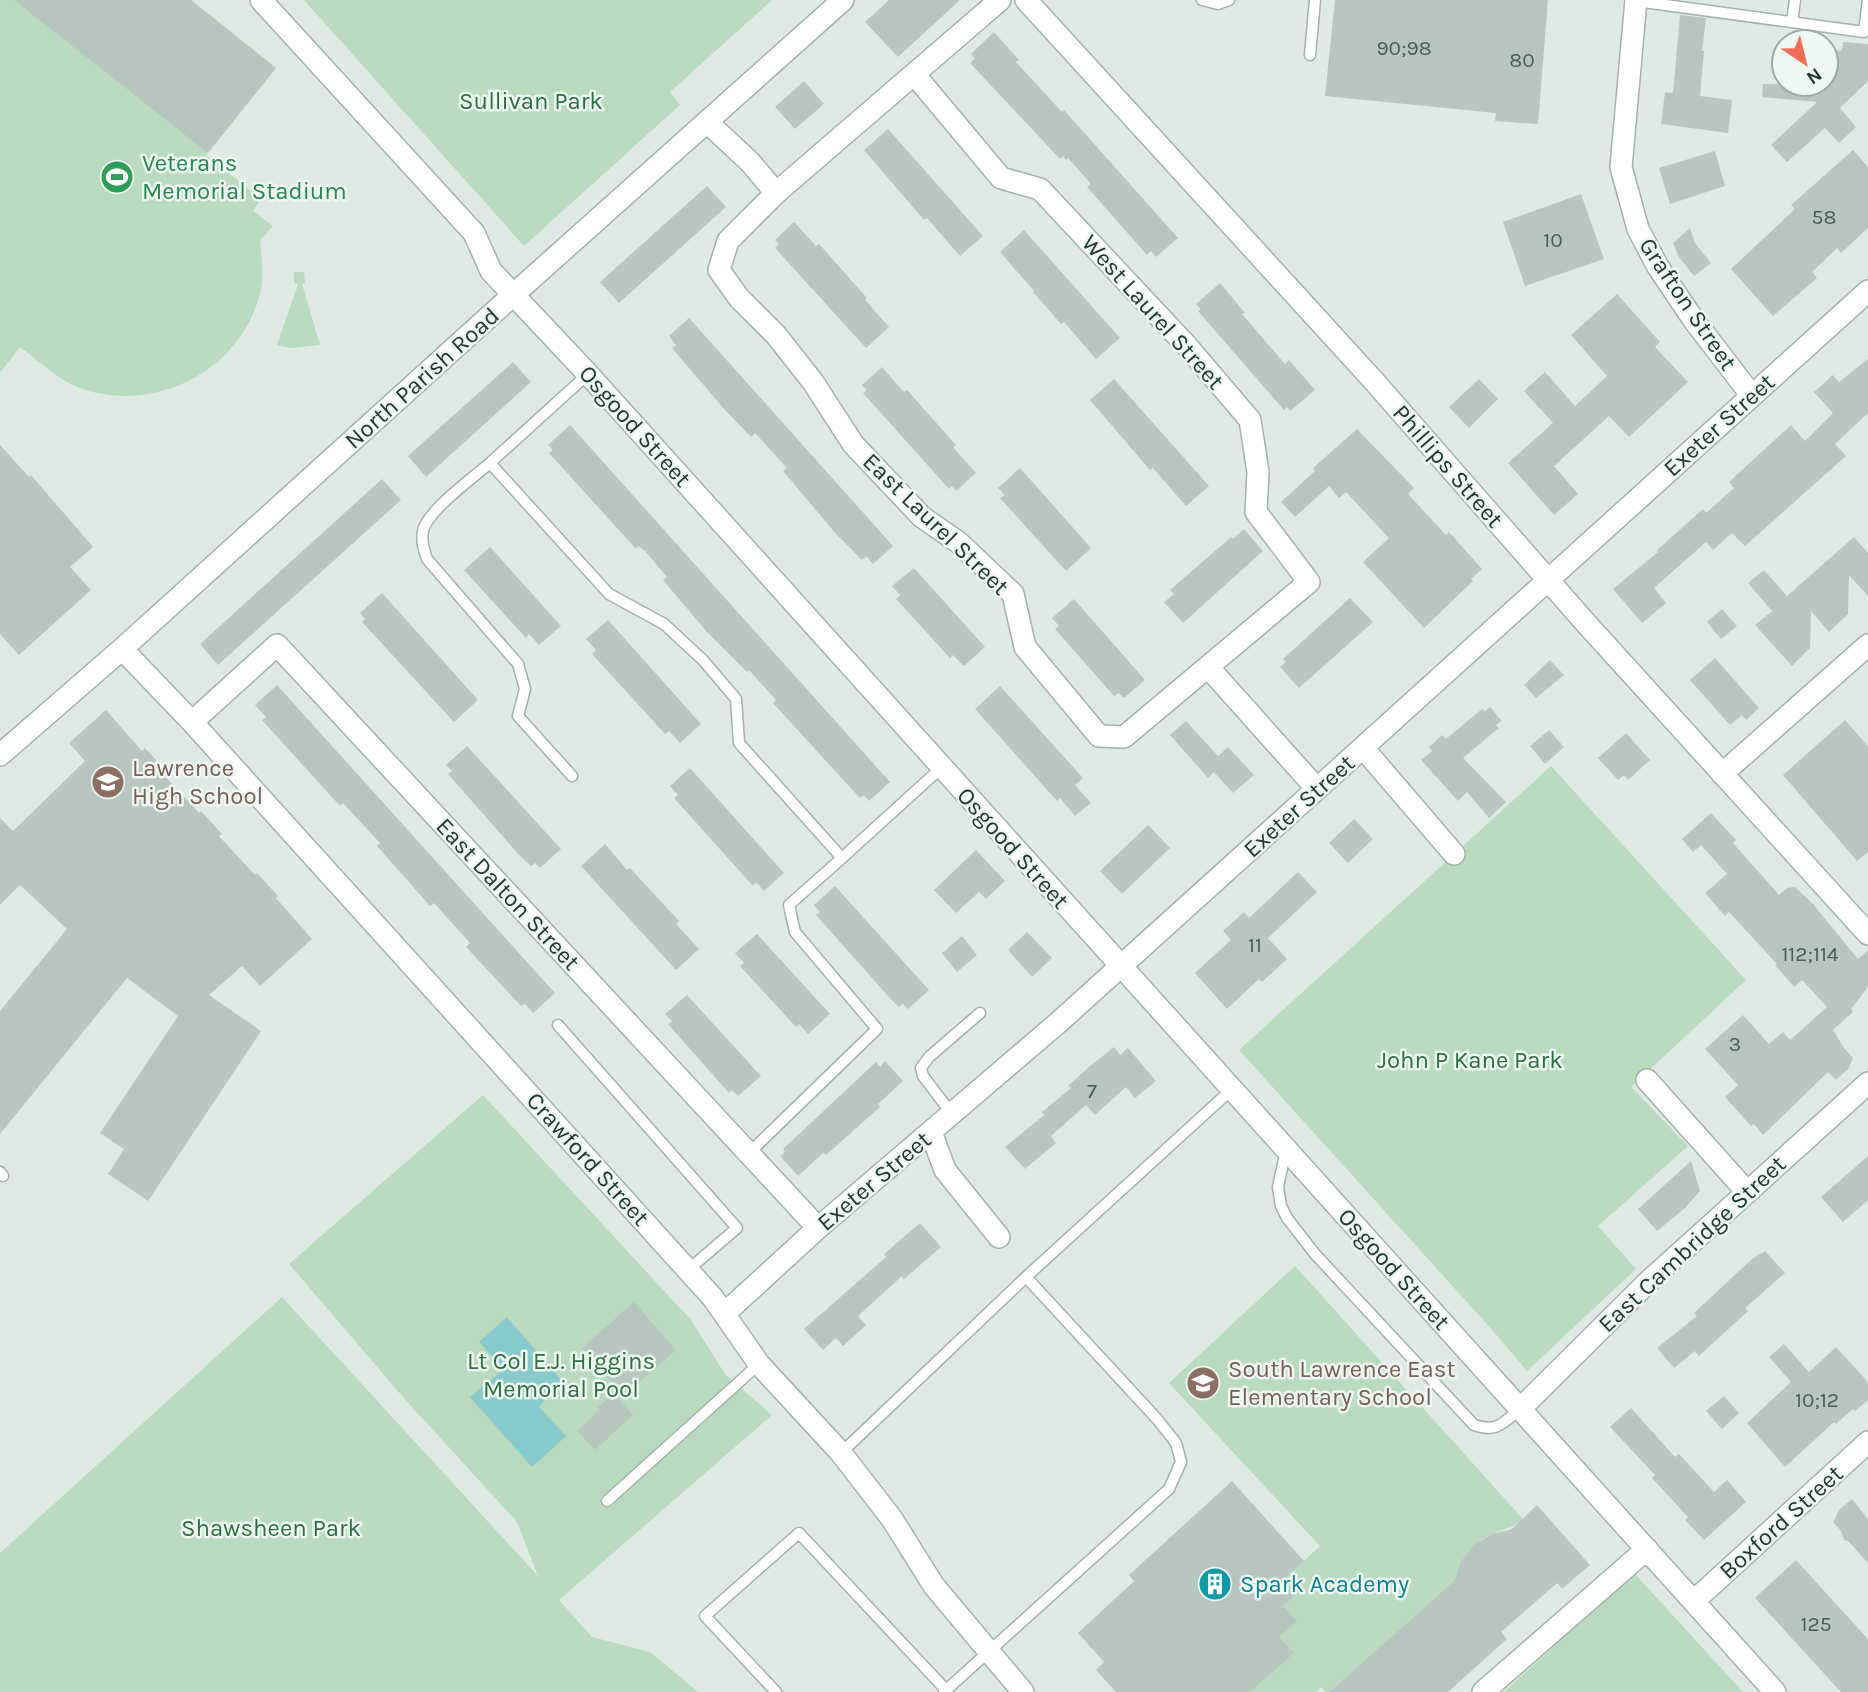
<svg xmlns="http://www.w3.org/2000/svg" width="1868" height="1692" font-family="Karla,sans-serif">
	<rect width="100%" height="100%" fill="#dfeae4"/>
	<path fill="#b8dbbe" d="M0 0H191L276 68 206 155 261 199 253 211 273 226 260 241C262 258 264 277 260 294 240 372 152 416 77 387 56 378 38 360 20 347L0 373Z
		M304 0H772L670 92 680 105 524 246Z
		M294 272H304L305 283 302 284 320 345 291 348 277 345 298 284 294 283Z
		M1551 766 1746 980 1631 1087 1688 1146 1598 1226 1636 1269 1527 1371 1494 1332 1239 1050Z
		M483 1095 691 1320 725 1374 772 1415 559 1600 592 1637 650 1652 698 1692H0V1553L282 1297 538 1576 517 1522 402 1396 289 1264Z
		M1295 1266 1523 1519C1513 1528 1505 1528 1493 1534 1472 1542 1460 1560 1454 1581L1329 1692H1325L1321 1687 1316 1692H1250L1293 1653 1279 1637 1296 1621 1283 1606 1299 1591 1287 1576 1320 1546 1169 1383Z
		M1634 1573 1743 1692H1504Z"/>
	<path fill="#87cbcf" d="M507 1317 562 1381 539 1407 566 1436 532 1467 470 1397 504 1369 479 1342Z"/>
	<path fill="#b7c7bf" d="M14 0H191L276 68 208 153Z
		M889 0H960L898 57 865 22Z
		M1335 0H1548L1538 124 1495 121 1496 113 1325 96Z
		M1680 15 1706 18 1702 51H1704L1700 96 1732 100 1728 133 1661 124 1665 92 1673 93Z
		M994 32 1019 60 1016 62 1062 112 1064 110 1178 238 1156 257 1151 251 1147 255 1087 187 1091 184 1068 158 1066 160 1063 156 1060 159 970 63 975 58 971 54Z
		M1843 42 1868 44V81L1840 108 1856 127 1839 143 1825 128 1787 162 1771 145 1817 102 1762 97 1763 84H1826V49L1842 51Z
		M804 81 824 104 795 129 775 107Z
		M888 129 983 236 960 256 927 218 924 220 864 150Z
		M1853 150 1868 167V228L1841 253 1837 248 1812 272 1817 278 1773 316 1731 269 1795 209 1791 205Z
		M1715 151 1725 186 1670 204 1659 168Z
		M707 186 726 207 619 303 600 282Z
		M1581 194 1604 259 1525 286 1503 222Z
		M794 222 816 246 819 244 867 298 865 300 889 327 866 348 775 248 779 244 775 240Z
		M1690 228 1695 243 1711 263 1694 276 1679 257 1673 243Z
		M1024 230 1120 338 1096 359 1064 322 1061 324 1033 292 1034 291 1000 252Z
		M1220 283 1245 313 1242 314 1285 364 1289 360 1315 390 1290 411 1287 407 1284 410 1198 311 1201 309 1196 304Z
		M1617 294 1660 342 1655 347 1688 382 1629 437 1609 416 1554 466 1578 494 1554 515 1508 463 1553 423 1524 391 1545 372 1575 406 1607 376 1571 335Z
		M689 318 893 546 873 564 866 556 862 560 836 534 783 471 787 468 755 433 751 437 725 410 672 348 676 345 669 336Z
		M1868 359V413L1835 444 1846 456 1745 546 1732 533 1713 550 1706 542 1654 588 1666 603 1642 623 1613 589 1658 552 1657 550 1703 509 1706 513 1734 488 1729 482 1791 425 1805 441 1833 413 1814 392 1833 375 1839 382Z
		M513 362 531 382 426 477 408 456Z
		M882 367 904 392 907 390 956 445 953 447 976 473 956 491 952 486 949 489 863 393 867 390 862 385Z
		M1114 379 1209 486 1186 506 1153 468 1150 470 1090 400Z
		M1479 379 1498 399 1469 428 1449 407Z
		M570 425 890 782 869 801 864 795 860 798 836 772 773 703 776 700 749 670 747 672 707 632 663 580 667 577 645 551 638 546 636 549 549 453 553 450 548 445Z
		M1357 429 1414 488 1408 494 1446 535 1449 532 1482 569 1471 579 1473 581 1424 628 1363 562 1389 538 1346 492 1339 498 1329 486 1295 517 1281 502 1315 471 1313 468Z
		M0 445 29 477 31 475 93 547 70 567 91 590 19 655 0 634Z
		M1020 468 1091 548 1066 571 1000 498 1005 495 998 488Z
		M382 479 401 500 218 665 200 644Z
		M1244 529 1263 551 1183 623 1164 602 1174 594 1170 590 1231 537 1233 539Z
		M1854 537 1868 553V596L1849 575 1848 614 1829 632 1811 611 1810 648 1792 666 1755 625 1772 611 1748 583 1764 570 1787 596Z
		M490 547 561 626 539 645 529 634 526 638 464 570Z
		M914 568 985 647 964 666 953 655 950 658 896 599 900 595 892 586Z
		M382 593 478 700 454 722 362 622 365 619 360 613Z
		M1350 598 1373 622 1299 688 1280 667 1286 662 1283 659Z
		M1074 599 1145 680 1124 698 1119 693 1114 696 1055 629 1059 626 1052 618Z
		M1722 609 1737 626 1721 639 1707 622Z
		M608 620 701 724 680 743 669 731 665 734 592 654 596 650 586 639Z
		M1715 658 1759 708 1746 720 1742 715 1730 725 1690 680Z
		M1550 660 1564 675 1536 698 1524 685Z
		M277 685 555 993 533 1013 525 1004 521 1006 466 947 470 943 434 903 430 906 377 846 380 843 343 803 340 806 262 720 266 717 255 705Z
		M1000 686 1083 778 1075 785 1091 803 1075 816 1060 798 1057 801 975 709Z
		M1490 707 1502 721 1496 725 1499 728 1463 758 1506 802 1489 818 1467 792 1458 801 1421 760 1432 751 1429 747 1442 735 1446 739 1482 709 1485 711Z
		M106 710 142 751 145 748 167 772 164 775 199 813 201 811 222 834 219 836 255 875 257 873 278 896 276 898 312 939 260 986 242 966 209 995 261 1031 148 1201 108 1174 124 1149 100 1133 178 1016 127 978 0 1134V1011L67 929 20 885 0 905V818L13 831 85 761 69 743Z
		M1845 720 1868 746V852L1857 861 1783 775Z
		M1186 721 1218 756 1228 747 1254 775 1233 793 1214 772 1208 778 1170 735Z
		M1549 730 1564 747 1545 764 1530 746Z
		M1626 733 1650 760 1628 780 1624 775 1618 780 1598 758Z
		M467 746 561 849 540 868 535 863 531 866 520 856 448 774 452 771 446 765Z
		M690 768 784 873 764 891 756 882 753 886 674 798 678 795 670 786Z
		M1711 813 1736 840 1733 843 1779 895 1787 888 1795 887 1813 904 1858 959 1868 950V987L1851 1009 1853 1012 1833 1030 1844 1048 1853 1058 1849 1068 1836 1080 1828 1072 1763 1135 1754 1124 1751 1126 1725 1097 1738 1085 1705 1049 1743 1015 1769 1044 1783 1032 1790 1040 1827 1007 1802 980 1794 987 1775 965 1777 964 1729 912 1725 916 1705 893 1727 874 1701 845 1693 852 1682 839Z
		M1354 819 1373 839 1348 863 1329 843Z
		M1148 825 1170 848 1122 894 1100 871Z
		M605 844 627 870 630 868 679 921 676 924 699 949 676 970 581 866Z
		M976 850 1005 881 986 899 979 892 956 913 934 890Z
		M1298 872 1317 892 1268 938 1287 959 1262 982 1259 979 1227 1009 1195 973 1231 940 1223 931 1244 912 1249 918Z
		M835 886 929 990 908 1009 903 1004 899 1007 888 996 816 915 820 912 814 905Z
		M1027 932 1052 958 1032 977 1008 950Z
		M757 934 830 1014 808 1034 799 1024 796 1027 740 966 744 963 735 953Z
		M962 936 977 955 957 972 942 953Z
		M687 995 761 1076 738 1096 732 1090 729 1093 668 1024 672 1021 665 1014Z
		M1114 1047 1120 1055 1128 1048 1156 1081 1135 1098 1126 1087 1095 1115 1086 1105 1051 1136 1056 1143 1025 1169 1005 1147 1044 1115 1042 1112 1071 1088 1068 1086 1090 1066Z
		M885 1061 903 1081 878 1104 880 1107 826 1155 823 1153 798 1176 780 1156 785 1152 783 1149 876 1062 880 1067Z
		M1868 1156V1200L1843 1222 1821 1197Z
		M1691 1161 1700 1191 1685 1208 1657 1231 1638 1209Z
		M920 1223 941 1247 904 1279 902 1276 858 1316 866 1325 843 1346 836 1338 823 1350 804 1329 886 1257 884 1254Z
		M1765 1251 1785 1273 1745 1308 1748 1311 1699 1356 1695 1351 1674 1368 1657 1348 1697 1316 1694 1313 1752 1259Z
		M634 1302 676 1350 624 1396 582 1348Z
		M1784 1344 1809 1372 1836 1347 1868 1382V1400L1855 1411 1853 1409 1836 1424 1834 1422 1785 1467 1747 1423 1791 1382 1769 1357Z
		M613 1393 633 1415 595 1450 577 1431 599 1410 597 1408Z
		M1724 1396 1739 1413 1722 1429 1706 1411Z
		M1631 1408 1675 1457 1679 1454 1714 1492 1727 1480 1746 1502 1704 1540 1685 1520 1688 1517 1652 1478 1655 1475 1610 1427Z
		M1232 1481 1304 1561 1287 1576 1300 1591 1283 1606 1297 1621 1279 1637 1294 1653 1250 1692H1116L1096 1670 1104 1662 1078 1633 1134 1581 1129 1575Z
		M1852 1499 1868 1519V1563L1848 1541 1844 1540 1841 1531 1833 1522 1840 1509Z
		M1537 1505 1590 1565 1562 1589 1557 1583 1501 1632 1507 1639 1448 1692H1329L1454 1581 1461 1561 1474 1545 1492 1534 1512 1529Z
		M1796 1560 1868 1639V1692H1841L1755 1598Z"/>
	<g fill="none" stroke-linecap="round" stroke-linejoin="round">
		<defs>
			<path id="lane" d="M1202 0 1218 4 1229 0
				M1636 1 1864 32 1868 0
				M1792 22 1795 0
				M1310 55 1315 0
				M588 374 490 463 609 594 664 624 703 660 736 699 739 743 842 858 789 905 795 932 877 1029 749 1153
				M490 463C474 477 427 511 423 531 421 541 424 550 427 559L518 664 525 689 518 716 572 776
				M842 858 941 768
				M558 1025 737 1228 688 1270
				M952 1114 923 1076 921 1068 929 1057 980 1013
				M1286 1150 1278 1187 1281 1206 1287 1218 1315 1254 1474 1425C1497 1433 1503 1423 1520 1409
				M0 1172 3 1176
				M841 1453 1026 1277 1231 1090
				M607 1501 759 1364
				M776 1692 705 1616 799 1533 946 1690
				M944 1692 1169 1489 1181 1462 1176 1443 1157 1419 1026 1277"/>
			<path id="street" d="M261 0 474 233 491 271 588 374 1775 1692
				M1026 0 1373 380 1584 621 1868 934
				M1636 0 1621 167 1638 229 1658 267 1693 319 1752 396
				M707 122 750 162 776 193 728 241 719 270 739 298 776 335 813 382 853 444 922 517 958 542 1013 594 1025 647 1099 736 1124 737 1309 582 1256 512 1258 472 1250 420 1187 346 1040 189 1001 178 914 74 1000 0
				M776 193 914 74
				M122 649 192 722 713 1298 759 1364 841 1453 892 1519 934 1586 1023 1692
				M1208 667 1317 789
				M192 722 277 645 818 1228
				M1364 749 1454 854
				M0 755 122 649 513 295 843 0
				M1722 774 1868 645
				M1647 1080 1747 1192
				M931 1132 945 1170 999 1237
				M724 1314 818 1228 1059 1022 1868 291
				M1520 1409 1649 1281 1868 1083
				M1694 1601 1868 1442
				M1483 1692 1647 1549"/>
		</defs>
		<use href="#lane" stroke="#a2b1aa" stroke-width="13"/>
		<use href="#street" stroke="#a2b1aa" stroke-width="24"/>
		<use href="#lane" stroke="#fff" stroke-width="10"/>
		<use href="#street" stroke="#fff" stroke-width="21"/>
	</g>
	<defs>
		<symbol id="stadium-disc" viewBox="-11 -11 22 22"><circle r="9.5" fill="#2e9e5b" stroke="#eff7f2"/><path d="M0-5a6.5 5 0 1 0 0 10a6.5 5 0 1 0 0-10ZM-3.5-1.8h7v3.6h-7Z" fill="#fff"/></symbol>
		<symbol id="school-disc" viewBox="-11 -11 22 22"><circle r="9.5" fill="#8d6e63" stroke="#eff7f2"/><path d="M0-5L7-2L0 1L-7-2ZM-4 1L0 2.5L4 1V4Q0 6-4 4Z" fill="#fff"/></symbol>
		<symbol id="building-disc" viewBox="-11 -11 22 22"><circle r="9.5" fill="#0f9aa8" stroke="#eff7f2"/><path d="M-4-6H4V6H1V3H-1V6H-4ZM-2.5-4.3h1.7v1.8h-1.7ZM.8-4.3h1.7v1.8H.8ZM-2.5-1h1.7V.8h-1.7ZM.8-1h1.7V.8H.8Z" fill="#fff"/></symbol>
	</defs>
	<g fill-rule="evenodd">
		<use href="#stadium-disc" x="98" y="158" width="38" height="38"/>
		<use href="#school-disc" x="89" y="763" width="38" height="38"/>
		<use href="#school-disc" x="1184" y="1364" width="38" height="38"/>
		<use href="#building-disc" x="1196" y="1565" width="38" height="38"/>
	</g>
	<g text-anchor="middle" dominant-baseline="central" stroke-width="5" stroke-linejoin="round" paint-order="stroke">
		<g font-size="21" fill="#465c54">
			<text x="1404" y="48">90;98</text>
			<text x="1522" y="60">80</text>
			<text x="1824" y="217">58</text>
			<text x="1553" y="240">10</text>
			<text x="1255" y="945">11</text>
			<text x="1810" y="954">112;114</text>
			<text x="1735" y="1044">3</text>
			<text x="1092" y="1091">7</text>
			<text x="1817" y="1400">10;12</text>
			<text x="1816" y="1624">125</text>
		</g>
		<g font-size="24" fill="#2c6f3f" stroke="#eff7f2">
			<text x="531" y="101">Sullivan Park</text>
			<text x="1470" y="1060">John P Kane Park</text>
			<text x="561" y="1361">Lt Col E.J. Higgins<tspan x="561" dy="28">Memorial Pool</tspan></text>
			<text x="271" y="1528">Shawsheen Park</text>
		</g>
		<g font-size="24" fill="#27864d" stroke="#eff7f2" text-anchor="start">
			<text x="142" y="163">Veterans<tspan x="142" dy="28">Memorial Stadium</tspan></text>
		</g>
		<g font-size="24" fill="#203930" stroke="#eff7f2">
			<text transform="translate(1688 304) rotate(56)">Grafton Street</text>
			<text transform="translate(1153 312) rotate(48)">West Laurel Street</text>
			<text transform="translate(422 378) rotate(-42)">North Parish Road</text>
			<text transform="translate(1719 425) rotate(-42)">Exeter Street</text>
			<text transform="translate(635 426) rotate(48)">Osgood Street</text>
			<text transform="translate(1448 466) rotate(49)">Phillips Street</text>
			<text transform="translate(936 524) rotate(44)">East Laurel Street</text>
			<text transform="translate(1299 806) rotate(-42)">Exeter Street</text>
			<text transform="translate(1013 848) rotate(48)">Osgood Street</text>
			<text transform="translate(508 894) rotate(47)">East Dalton Street</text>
			<text transform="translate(588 1159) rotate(48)">Crawford Street</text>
			<text transform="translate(874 1181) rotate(-40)">Exeter Street</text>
			<text transform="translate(1692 1244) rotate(-43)">East Cambridge Street</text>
			<text transform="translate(1394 1269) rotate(48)">Osgood Street</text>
			<text transform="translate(1781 1522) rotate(-42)">Boxford Street</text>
		</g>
		<g font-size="24" fill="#785e54" stroke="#eff7f2" text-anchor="start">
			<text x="132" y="768">Lawrence<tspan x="132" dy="28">High School</tspan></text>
			<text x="1228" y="1369">South Lawrence East<tspan x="1228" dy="28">Elementary School</tspan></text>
		</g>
		<g font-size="24" fill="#0d838f" stroke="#eff7f2" text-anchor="start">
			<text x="1240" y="1584">Spark Academy</text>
		</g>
	</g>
	<g transform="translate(1805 63) rotate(145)"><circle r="33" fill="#eff7f2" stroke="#9caba4" stroke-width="2"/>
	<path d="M0-5L12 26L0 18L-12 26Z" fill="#ef6e58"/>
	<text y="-10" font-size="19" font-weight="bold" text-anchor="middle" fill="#203930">N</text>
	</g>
</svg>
